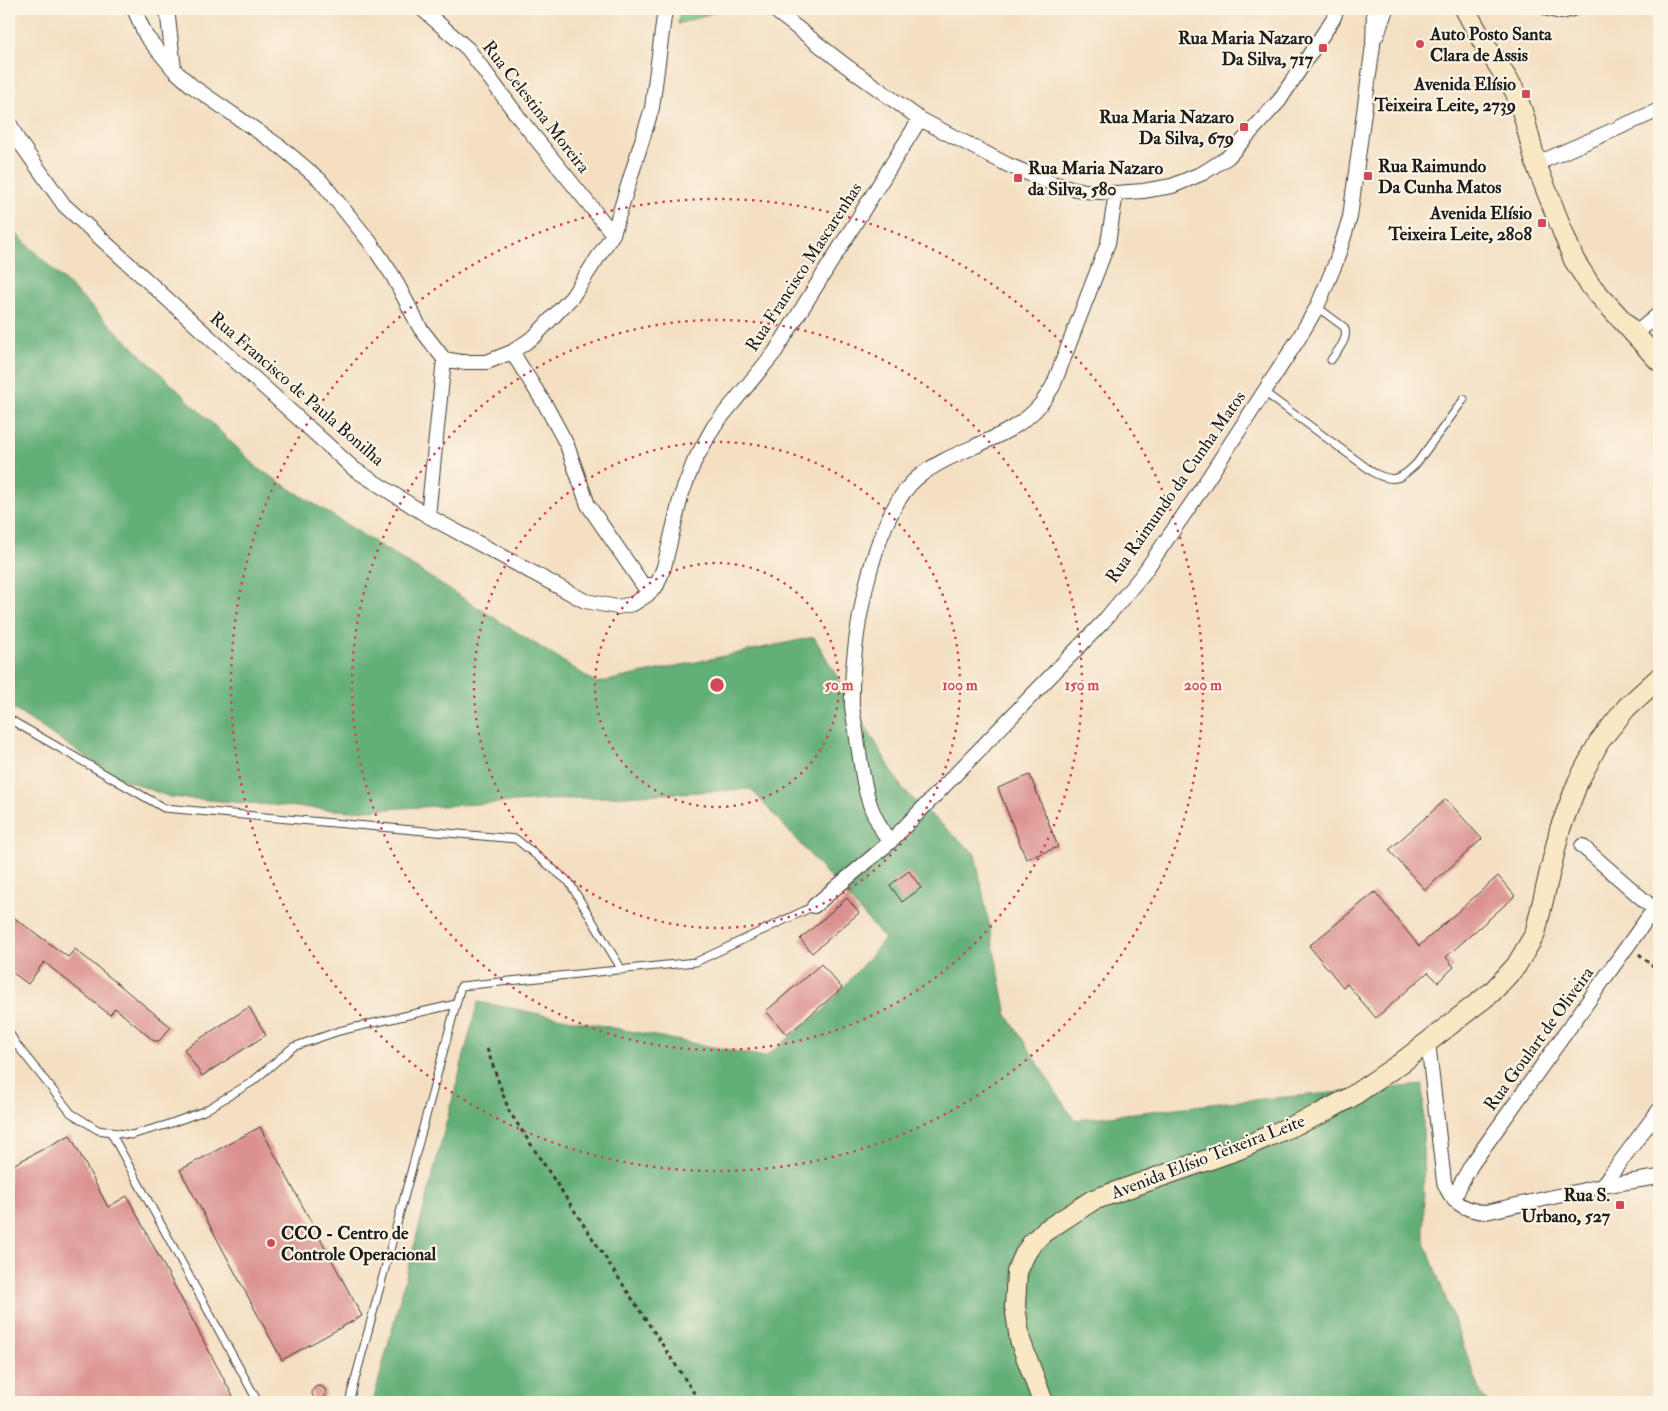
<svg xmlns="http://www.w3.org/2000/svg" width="1668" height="1411" font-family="'IM FELL Double Pica',serif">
	<rect width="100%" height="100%" fill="#fcf5e5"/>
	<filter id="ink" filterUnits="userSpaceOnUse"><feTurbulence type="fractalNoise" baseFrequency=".02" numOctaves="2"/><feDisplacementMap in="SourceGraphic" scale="10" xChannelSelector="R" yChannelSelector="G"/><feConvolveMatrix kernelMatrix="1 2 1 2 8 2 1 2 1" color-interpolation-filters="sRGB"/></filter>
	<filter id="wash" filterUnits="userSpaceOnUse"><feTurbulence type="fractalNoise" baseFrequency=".0096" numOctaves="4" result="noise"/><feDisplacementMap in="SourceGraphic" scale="20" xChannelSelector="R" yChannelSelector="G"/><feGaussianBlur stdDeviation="1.12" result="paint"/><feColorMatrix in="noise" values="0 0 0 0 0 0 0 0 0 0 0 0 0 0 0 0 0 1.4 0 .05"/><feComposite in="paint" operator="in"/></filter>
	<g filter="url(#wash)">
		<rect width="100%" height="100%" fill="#f4dfc3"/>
		<path fill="#7bcb8c" stroke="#4c7454" d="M681 9H724L678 24Z"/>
		<path fill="#64af78" stroke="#40664a" d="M9 227 259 469 597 683 814 637 903 790 975 854 1007 1015 1074 1120 1228 1102 1423 1085 1424 1240 1481 1393 1487 1402H373L478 1002 765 1057 824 1010 885 939 751 789 348 811 170 797 117 777 9 706Z"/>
		<g id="blocks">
			<path fill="#db918f" d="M1030 775 1058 847 1026 859 998 788Z
				M1446 799 1482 839 1425 890 1389 850Z
				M909 871 921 888 902 902 890 885Z
				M1498 876 1515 896 1446 957 1454 967 1438 982 1428 972 1376 1018 1347 984 1343 987 1309 946 1375 892 1419 946Z
				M847 898 859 913 812 953 800 939Z
				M9 914 68 957 75 949 171 1027 159 1041H154L115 1008 110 1015 44 962 28 984 9 970Z
				M821 964 842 988 787 1035 766 1011Z
				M249 1007 266 1035 202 1076 184 1049Z
				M260 1127 362 1316 282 1360 180 1170Z
				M70 1135 108 1207 127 1196 236 1402H9V1167Z
				M312 1393a7 7 0 1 1 14 0a7 7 0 1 1-14 0Z"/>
		</g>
	</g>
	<g filter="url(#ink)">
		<use href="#blocks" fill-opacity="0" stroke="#3c3935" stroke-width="1"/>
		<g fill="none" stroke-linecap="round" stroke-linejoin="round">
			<defs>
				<path id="lane" d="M1317 307 1344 327C1350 338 1337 351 1331 360
					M1264 392 1374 473C1394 483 1401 479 1416 464L1464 399
					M9 719 164 808 516 839 569 882 622 970
					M9 1032 16 1044 71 1113 98 1130 131 1135 166 1125 204 1111 252 1082 293 1047 339 1031 456 1004
					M110 1131 258 1402
					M349 1402 461 986 696 962 814 906"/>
				<path id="street" d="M134 9 146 36 174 70 192 86 282 148 320 180 370 242 393 276 420 328 444 359
					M167 9 174 69
					M422 9 468 49 520 119 613 234
					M773 9 845 65 920 119 1008 165 1051 183 1085 191 1116 193 1143 191 1172 186 1203 173 1228 157 1279 101 1333 19 1337 9
					M1548 9 1561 12 1573 9
					M1377 35 1386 9
					M9 122 18 140 64 205 354 469 428 516 585 601 617 607 633 604 647 595 657 585 664 567 681 496 694 462 714 426 775 352 920 119
					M1536 164 1659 110
					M1635 334 1659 314
					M512 352 546 406 567 445 588 505 643 585H657
					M428 516 444 359 461 362H487L512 352 535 336 572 297 613 234 652 108 665 9
					M889 843C883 832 877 821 872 810 863 788 861 762 857 739 856 728 853 717 852 706 850 647 871 517 917 478 953 448 1010 441 1040 405 1045 399 1049 392 1053 386L1108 243 1116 193
					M1582 846 1654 909
					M814 906 889 843 1103 622 1143 574 1194 500 1299 338 1317 307 1336 262 1350 217 1373 45 1374 9
					M1428 1042 1444 1182C1451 1202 1464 1211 1486 1212L1602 1186 1659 1177
					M1602 1186 1659 1110
					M1454 1200 1461 1183 1472 1164 1659 902"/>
				<path id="secondary" d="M1465 9 1483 42 1515 91 1524 117 1536 164 1574 260 1590 285 1659 361
					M1043 1402 1020 1340 1015 1306 1017 1272 1025 1254 1033 1242 1045 1231 1093 1200 1239 1149 1320 1114 1351 1097 1401 1063 1492 992 1516 966 1535 934 1560 829 1578 782 1599 742 1627 707 1659 678"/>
			</defs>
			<use href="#lane" stroke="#3c3935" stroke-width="9"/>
			<use href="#street" stroke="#3c3935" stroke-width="16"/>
			<use href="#secondary" stroke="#3c3935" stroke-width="22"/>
			<path stroke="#3c3935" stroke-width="3" stroke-dasharray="4 4" stroke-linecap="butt" d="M1639 954 1659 971
				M487 1049 509 1111 700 1402"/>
			<use href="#lane" stroke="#fff" stroke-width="7"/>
			<use href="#street" stroke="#fff" stroke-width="14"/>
			<use href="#secondary" stroke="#fae7c3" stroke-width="20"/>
		</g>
	</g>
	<g fill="none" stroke="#d1495b" stroke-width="2.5" stroke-dasharray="2.5 5">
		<circle cx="717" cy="685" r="122"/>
		<circle cx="717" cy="685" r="243"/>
		<circle cx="717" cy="685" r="365"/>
		<circle cx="717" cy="685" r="486"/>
	</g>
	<g fill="#d1495b" stroke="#fcf5e5" stroke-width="2">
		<circle cx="1420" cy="44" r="5"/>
		<rect x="1318" y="43" width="10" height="10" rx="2.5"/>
		<rect x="1521" y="89" width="10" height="10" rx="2.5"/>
		<rect x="1239" y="122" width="10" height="10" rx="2.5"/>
		<rect x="1363" y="171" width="10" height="10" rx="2.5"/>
		<rect x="1013" y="173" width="10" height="10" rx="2.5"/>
		<rect x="1537" y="218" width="10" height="10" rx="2.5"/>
		<rect x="1615" y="1200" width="10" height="10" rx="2.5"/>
		<circle cx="271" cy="1243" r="5"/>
	</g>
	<g text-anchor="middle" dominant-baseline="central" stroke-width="4.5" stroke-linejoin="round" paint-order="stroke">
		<g font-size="18" font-weight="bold" fill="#1c1c1c" stroke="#fcf5e5" text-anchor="end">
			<text x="1430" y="34" text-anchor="start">Auto Posto Santa<tspan x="1430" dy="21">Clara de Assis</tspan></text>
			<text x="1313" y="38">Rua Maria Nazaro<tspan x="1313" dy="21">Da Silva, 717</tspan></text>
			<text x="1516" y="84">Avenida Elísio<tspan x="1516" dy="21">Teixeira Leite, 2739</tspan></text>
			<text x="1234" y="117">Rua Maria Nazaro<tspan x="1234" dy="21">Da Silva, 679</tspan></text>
			<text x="1378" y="166" text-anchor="start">Rua Raimundo<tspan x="1378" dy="21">Da Cunha Matos</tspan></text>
			<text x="1028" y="168" text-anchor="start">Rua Maria Nazaro<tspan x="1028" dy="21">da Silva, 580</tspan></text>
			<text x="1532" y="213">Avenida Elísio<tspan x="1532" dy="21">Teixeira Leite, 2808</tspan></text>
			<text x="1610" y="1195">Rua S.<tspan x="1610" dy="21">Urbano, 527</tspan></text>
			<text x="281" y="1233" text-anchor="start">CCO - Centro de<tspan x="281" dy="21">Controle Operacional</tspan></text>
		</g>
		<g font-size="18" fill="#1c1c1c" stroke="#fcf5e5">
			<text transform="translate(536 107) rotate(52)">Rua Celestina Moreira</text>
			<text transform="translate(804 267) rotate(-57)">Rua Francisco Mascarenhas</text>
			<text transform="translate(297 389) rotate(41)">Rua Francisco de Paula Bonilha</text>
			<text transform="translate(1176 487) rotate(-55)">Rua Raimundo da Cunha Matos</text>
			<text transform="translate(1539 1039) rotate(-54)">Rua Goulart de Oliveira</text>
			<text transform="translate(1208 1157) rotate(-21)">Avenida Elísio Teixeira Leite</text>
		</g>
	</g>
	<circle cx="717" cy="685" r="8" fill="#d1495b" stroke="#fcf5e5" stroke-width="2.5"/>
	<g font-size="15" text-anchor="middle" font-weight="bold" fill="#d1495b" stroke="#fcf5e5" stroke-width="4.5" stroke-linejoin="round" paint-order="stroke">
		<text x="839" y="690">50 m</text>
		<text x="960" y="690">100 m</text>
		<text x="1082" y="690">150 m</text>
		<text x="1203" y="690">200 m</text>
	</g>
	<rect width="1668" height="1411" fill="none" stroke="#fcf5e5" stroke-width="30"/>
</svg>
